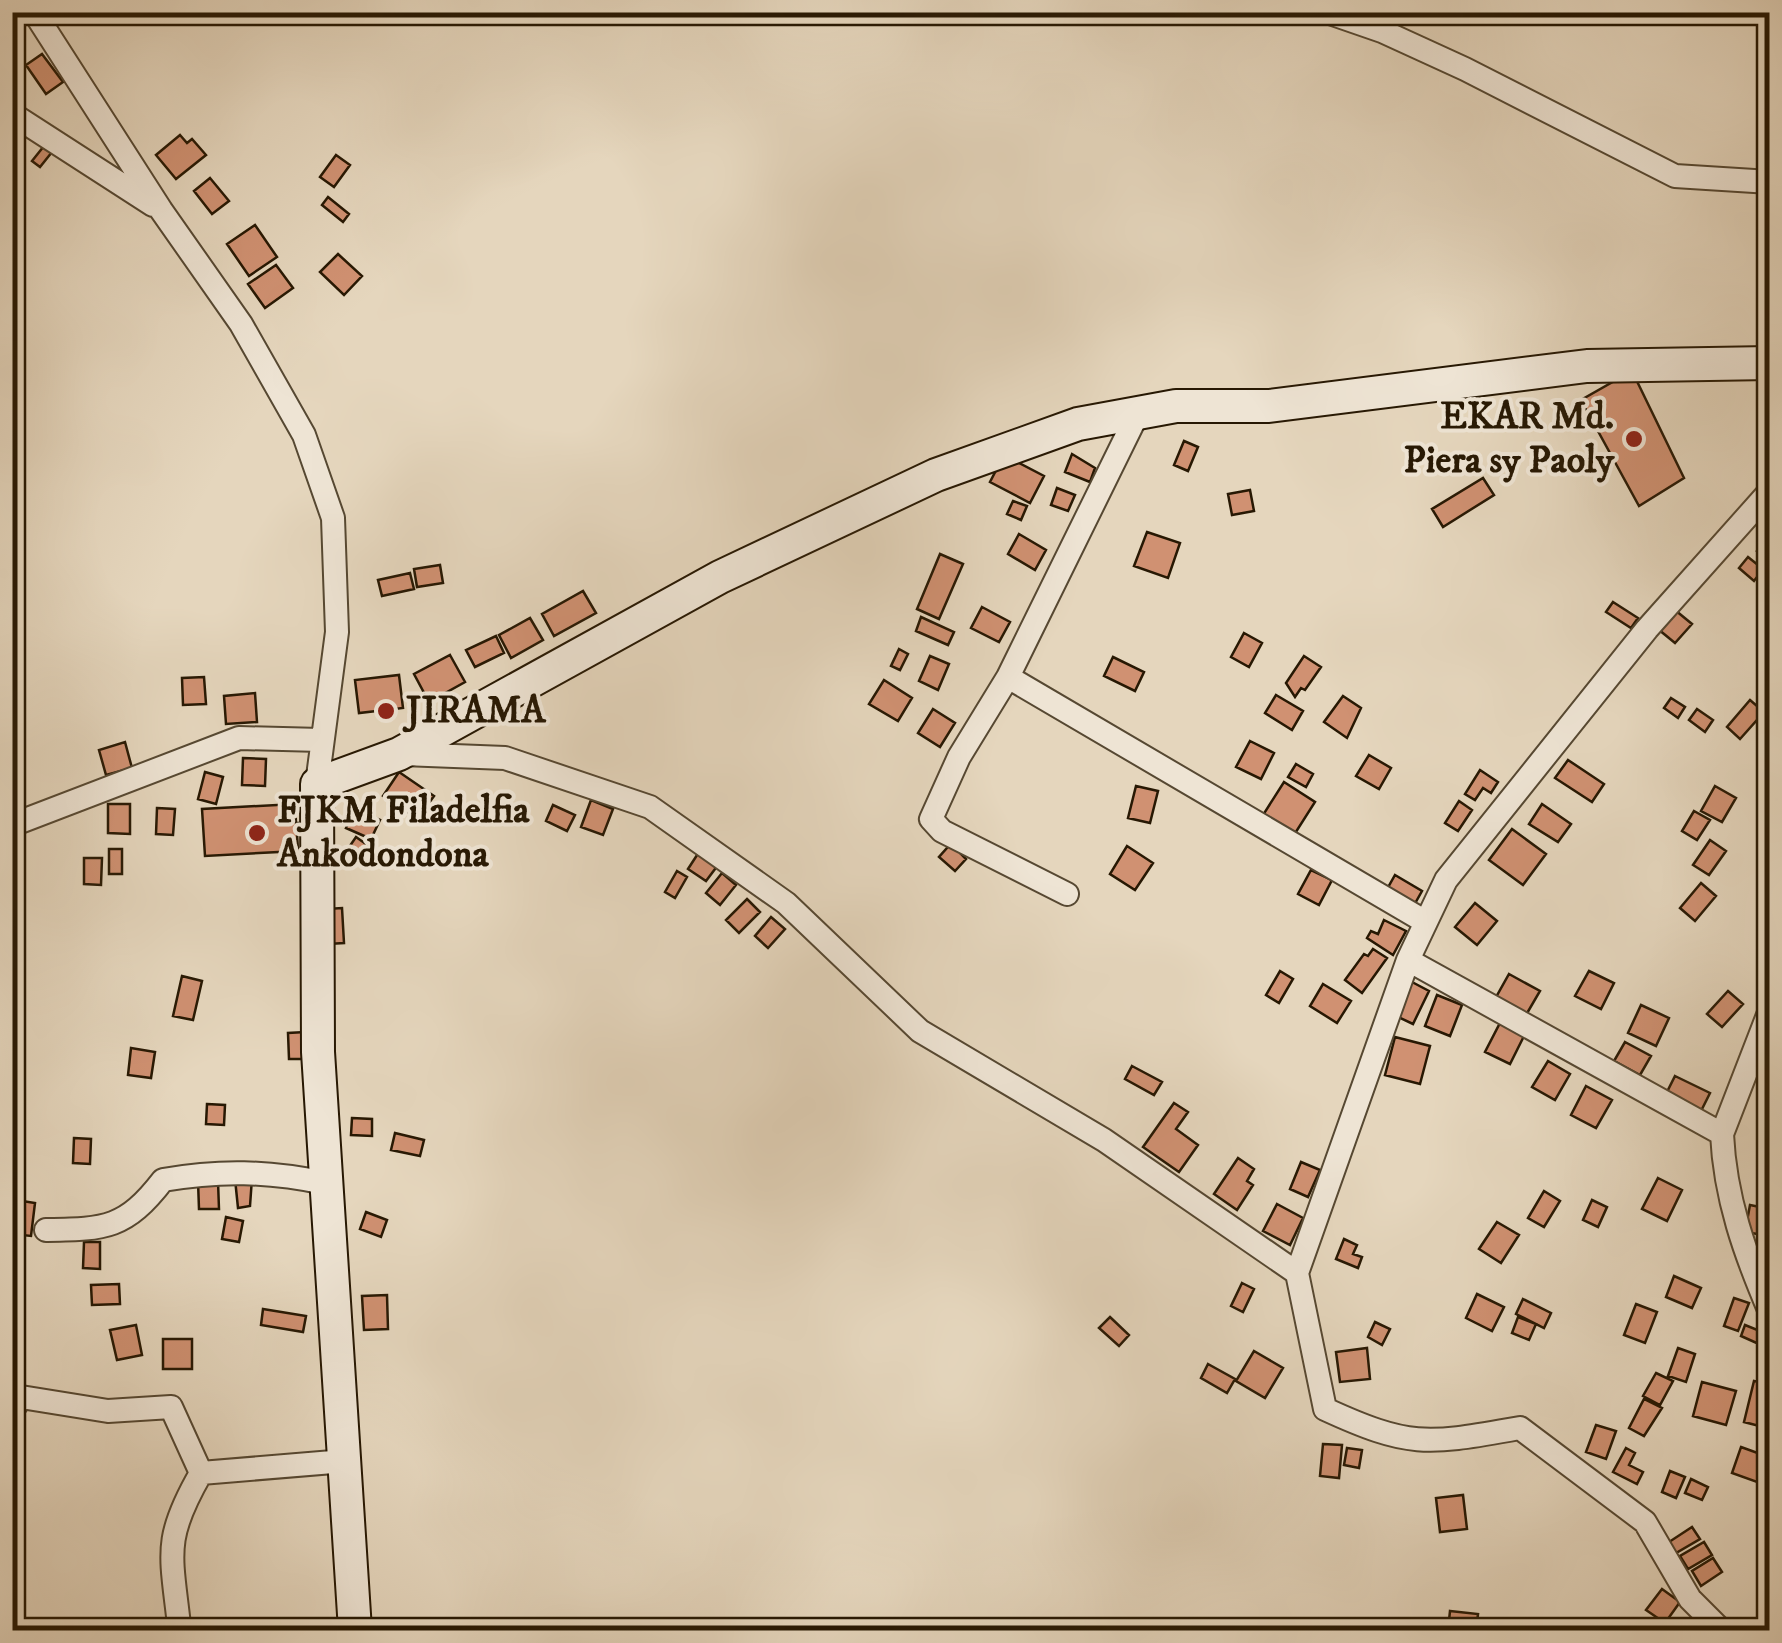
<svg xmlns="http://www.w3.org/2000/svg" width="1782" height="1643" font-family="'IM FELL DW Pica',serif">
	<rect width="100%" height="100%" fill="#e5d6bd"/>
	<filter id="stains"><feTurbulence type="fractalNoise" baseFrequency=".002" numOctaves="4"/><feColorMatrix values="0 0 0 0 .2 0 0 0 0 .09 0 0 0 0 .02 0 0 0 .5 -.17"/></filter>
	<radialGradient id="worn" r=".72"><stop offset=".6" stop-color="#630" stop-opacity="0"/><stop offset="1" stop-color="#630" stop-opacity=".3"/></radialGradient>
	<path fill="#d09172" stroke="#271803" stroke-width="2.5" d="M42 54 63 82 46 94 26 65Z
		M180 135 187 143 192 139 206 155 176 179 156 155Z
		M44 146 52 152 40 167 32 161Z
		M336 155 350 165 334 187 320 177Z
		M210 178 229 201 212 214 194 191Z
		M328 197 349 214 343 222 322 205Z
		M255 225 277 257 249 276 227 244Z
		M338 254 362 276 344 295 320 272Z
		M276 265 293 288 265 308 248 284Z
		M1632 371 1684 478 1639 506 1581 400Z
		M1184 441 1198 447 1188 471 1174 465Z
		M1072 454 1095 468 1090 482 1065 472Z
		M1004 455 1044 476 1030 503 990 482Z
		M1483 478 1494 495 1443 527 1432 509Z
		M1057 488 1075 495 1068 511 1051 505Z
		M1250 490 1254 511 1232 515 1228 494Z
		M1013 501 1027 506 1021 520 1007 514Z
		M1147 532 1180 543 1168 578 1134 566Z
		M1019 534 1046 550 1035 570 1008 554Z
		M1770 534V560L1757 551Z
		M940 554 963 564 939 619 917 609Z
		M1748 557 1763 569 1754 581 1739 568Z
		M440 565 443 583 417 587 414 569Z
		M410 573 414 589 382 596 378 580Z
		M583 591 596 613 554 636 542 614Z
		M1613 602 1638 618 1631 628 1606 612Z
		M982 607 1010 622 999 642 971 628Z
		M1675 610 1692 624 1675 643 1658 629Z
		M921 617 954 632 948 645 916 631Z
		M530 618 543 640 511 658 499 635Z
		M1244 633 1262 643 1249 667 1231 657Z
		M496 636 504 653 475 667 466 650Z
		M899 649 908 654 900 670 891 666Z
		M450 655 465 682 429 702 414 674Z
		M930 656 949 664 938 690 919 681Z
		M1304 656 1321 667 1305 690 1301 688 1295 697 1286 683Z
		M1113 657 1144 672 1135 691 1104 676Z
		M399 675 403 708 359 713 355 680Z
		M204 677 206 704 183 705 182 678Z
		M884 680 912 698 898 721 869 704Z
		M255 693 257 722 226 724 224 696Z
		M1276 695 1303 711 1292 730 1265 713Z
		M1343 696 1361 708 1347 738 1324 722Z
		M1671 698 1685 707 1678 718 1664 708Z
		M1750 700 1764 712 1740 739 1727 727Z
		M933 709 955 723 940 747 918 733Z
		M1697 709 1713 720 1705 732 1689 720Z
		M1250 741 1274 753 1261 779 1236 767Z
		M125 742 132 768 106 775 99 750Z
		M1369 755 1391 768 1379 789 1356 776Z
		M243 758 266 759 265 786 242 785Z
		M1568 760 1604 784 1592 802 1555 778Z
		M1296 764 1313 774 1306 787 1288 777Z
		M1480 770 1498 782 1491 793 1483 788 1475 800 1465 794Z
		M205 772 223 777 216 804 198 799Z
		M399 772 434 796 426 807 419 802 410 814 383 796Z
		M1284 782 1315 802 1294 835 1263 815Z
		M1136 786 1158 791 1150 823 1128 818Z
		M1715 786 1736 798 1722 822 1701 811Z
		M591 800 613 809 603 835 581 827Z
		M1459 801 1472 810 1458 831 1445 823Z
		M108 804H130V834L108 833Z
		M295 804 296 823H305L306 832 297 833 298 851 205 856 202 809Z
		M1542 804 1571 824 1558 842 1529 824Z
		M553 805 575 815 567 831 546 821Z
		M157 808 175 809 173 835 156 834Z
		M355 809 380 820 371 839 346 828Z
		M1694 811 1710 820 1697 840 1682 831Z
		M1512 829 1546 854 1523 885 1489 860Z
		M356 837 373 849 365 861 347 850Z
		M955 839 966 848 961 854 966 859 955 871 939 857Z
		M1710 840 1726 851 1709 875 1693 865Z
		M1127 846 1153 863 1135 890 1110 874Z
		M109 849H122V874H109Z
		M699 852 718 865 706 881 688 869Z
		M84 858H102L101 885 84 884Z
		M1311 870 1332 880 1319 905 1298 894Z
		M677 871 687 877 675 898 665 892Z
		M722 873 736 885 720 905 706 893Z
		M1395 875 1422 891 1413 907 1386 891Z
		M1701 883 1716 896 1695 921 1680 908Z
		M747 899 760 912 739 933 726 920Z
		M1475 903 1497 921 1477 945 1455 927Z
		M342 908 344 943 328 944 327 909Z
		M771 917 785 929 768 948 755 936Z
		M1384 920 1406 931 1393 955 1367 938 1371 931 1378 934Z
		M1373 949 1387 958 1362 993 1345 980 1364 954 1368 956Z
		M1280 971 1293 979 1279 1003 1266 995Z
		M1589 971 1614 983 1601 1009 1575 996Z
		M1509 974 1540 991 1526 1015 1495 999Z
		M182 976 202 981 193 1020 173 1016Z
		M1412 982 1429 991 1413 1024 1396 1016Z
		M1323 984 1351 1001 1337 1023 1310 1006Z
		M1728 991 1743 1004 1722 1027 1707 1014Z
		M1437 995 1462 1005 1450 1036 1425 1026Z
		M1641 1005 1669 1018 1656 1046 1628 1033Z
		M1501 1021 1525 1034 1510 1064 1485 1052Z
		M305 1032V1059H289L288 1033Z
		M1395 1037 1430 1046 1420 1084 1385 1075Z
		M1625 1042 1651 1056 1640 1075 1614 1061Z
		M131 1048 155 1052 151 1078 128 1075Z
		M1548 1061 1570 1074 1555 1100 1532 1087Z
		M1132 1066 1162 1082 1154 1095 1125 1079Z
		M1675 1076 1710 1093 1701 1111 1666 1094Z
		M1586 1086 1612 1100 1596 1128 1571 1115Z
		M1174 1103 1188 1112 1176 1129 1198 1145 1179 1172 1143 1147Z
		M207 1104 225 1105 224 1125 206 1124Z
		M352 1118 372 1119V1136L351 1135Z
		M395 1133 424 1140 420 1156 391 1150Z
		M74 1138 91 1139 90 1164 73 1163Z
		M1238 1158 1254 1169 1247 1181 1253 1185 1237 1210 1214 1194Z
		M1301 1162 1320 1170 1308 1197 1290 1189Z
		M252 1178 250 1206 238 1208 235 1179Z
		M1658 1178 1682 1190 1667 1221 1642 1209Z
		M198 1181H218L219 1209H199Z
		M1544 1191 1560 1201 1544 1227 1528 1218Z
		M16 1200 35 1203 31 1236 12 1234Z
		M1592 1200 1607 1207 1598 1227 1583 1220Z
		M1277 1204 1303 1218 1290 1245 1263 1231Z
		M1750 1205 1770 1209V1236L1745 1232Z
		M366 1212 387 1220 381 1237 360 1229Z
		M226 1217 243 1221 239 1242 222 1239Z
		M1497 1222 1519 1235 1501 1263 1479 1249Z
		M1344 1239 1357 1245 1353 1254 1362 1257 1358 1268 1336 1259Z
		M84 1242H100V1269L83 1268Z
		M1674 1276 1701 1288 1692 1308 1666 1297Z
		M1242 1283 1254 1289 1243 1312 1231 1306Z
		M119 1284 120 1304 92 1305 91 1285Z
		M1477 1294 1504 1307 1492 1331 1466 1318Z
		M387 1295 388 1329 364 1330 362 1296Z
		M1734 1298 1749 1303 1738 1331 1724 1326Z
		M1523 1299 1551 1313 1544 1328 1516 1314Z
		M1636 1304 1657 1312 1645 1343 1624 1335Z
		M263 1309 306 1316 303 1332 261 1325Z
		M1110 1317 1129 1335 1119 1346 1099 1328Z
		M1518 1317 1536 1324 1529 1340 1512 1333Z
		M1375 1322 1390 1329 1382 1345 1368 1337Z
		M136 1325 142 1355 117 1360 110 1330Z
		M1745 1325 1770 1335V1349L1741 1336Z
		M163 1339H192V1369H163Z
		M1367 1348 1370 1379 1340 1382 1336 1352Z
		M1678 1348 1695 1354 1686 1382 1668 1376Z
		M1254 1351 1283 1368 1265 1398 1236 1381Z
		M1208 1364 1235 1379 1227 1393 1201 1378Z
		M1656 1373 1673 1381 1660 1405 1643 1396Z
		M1754 1381 1770 1384 1767 1428 1744 1422Z
		M1702 1382 1736 1391 1726 1425 1693 1416Z
		M1644 1399 1662 1408 1644 1436 1629 1428Z
		M1596 1425 1616 1431 1606 1459 1586 1452Z
		M1323 1444 1342 1445 1339 1478 1320 1476Z
		M1741 1447 1766 1456 1757 1482 1732 1473Z
		M1347 1448 1362 1450 1359 1468 1344 1465Z
		M1626 1448 1635 1453 1629 1465 1643 1472 1637 1484 1613 1472Z
		M1670 1471 1685 1477 1676 1498 1662 1492Z
		M1691 1479 1708 1487 1702 1500 1685 1493Z
		M1463 1495 1467 1529 1440 1532 1436 1498Z
		M1692 1527 1700 1539 1676 1553 1669 1542Z
		M1704 1542 1712 1555 1688 1569 1680 1556Z
		M1713 1558 1722 1572 1701 1586 1692 1571Z
		M1662 1589 1680 1602 1665 1623 1646 1610Z
		M1450 1611 1478 1614 1476 1630H1448Z"/>
	<g fill="none" stroke-linecap="round" stroke-linejoin="round">
		<defs>
			<path id="street" d="M34 12 161 210 241 324 304 435 333 518 337 632 317 784
				M1327 12 1382 31 1465 69 1675 176 1770 182
				M12 114 153 205
				M1008 677 1424 921
				M403 754 505 758 650 807 786 903 920 1031 1104 1140 1297 1273 1325 1409C1412 1449 1428 1444 1520 1428L1645 1522 1690 1599 1721 1630
				M12 825 239 738 321 740
				M1067 894 942 831 931 819 959 757 1008 677 1138 413
				M1408 960 1446 880 1647 629 1770 491
				M1722 1134 1770 1010
				M46 1230C106 1229 125 1229 163 1180 220 1170 268 1171 325 1183
				M1297 1273 1408 960 1722 1134C1725 1198 1745 1254 1770 1312
				M12 1411 21 1397 108 1411 171 1407 201 1473
				M201 1473 345 1461
				M179 1625C171 1553 163 1539 201 1473"/>
			<path id="secondary" d="M355 1630 318 1052 317 784 399 754 720 577 936 475 1078 424 1176 406H1269L1587 366 1770 363"/>
		</defs>
		<use href="#street" stroke="#564832" stroke-width="26"/>
		<use href="#secondary" stroke="#271803" stroke-width="36"/>
		<use href="#street" stroke="#eee4d4" stroke-width="22"/>
		<use href="#secondary" stroke="#eee4d4" stroke-width="32"/>
	</g>
	<g fill="#8f2418" stroke="#eee4d4" stroke-width="4">
		<circle cx="1634" cy="439" r="10"/>
		<circle cx="386" cy="711" r="10"/>
		<circle cx="257" cy="833" r="10"/>
	</g>
	<g text-anchor="middle" dominant-baseline="central" stroke-width="8" stroke-linejoin="round" paint-order="stroke">
		<g font-size="38" font-weight="bold" fill="#271803" stroke="#eee4d4" text-anchor="start">
			<text x="1614" y="417" text-anchor="end">EKAR Md.<tspan x="1614" dy="44">Piera sy Paoly</tspan></text>
			<text x="406" y="711">JIRAMA</text>
			<text x="277" y="811">FJKM Filadelfia<tspan x="277" dy="44">Ankodondona</tspan></text>
		</g>
	</g>
	<rect width="1782" height="1643" fill="none" stroke="#e5d6bd" stroke-width="50"/>
	<rect x="15" y="15" width="1752" height="1613" fill="none" stroke="#271803" stroke-width="5"/>
	<rect x="25" y="25" width="1732" height="1593" fill="none" stroke="#271803" stroke-width="2.5"/>
	<rect width="100%" height="100%" filter="url(#stains)"/>
	<rect width="100%" height="100%" fill="url(#worn)"/>
</svg>
